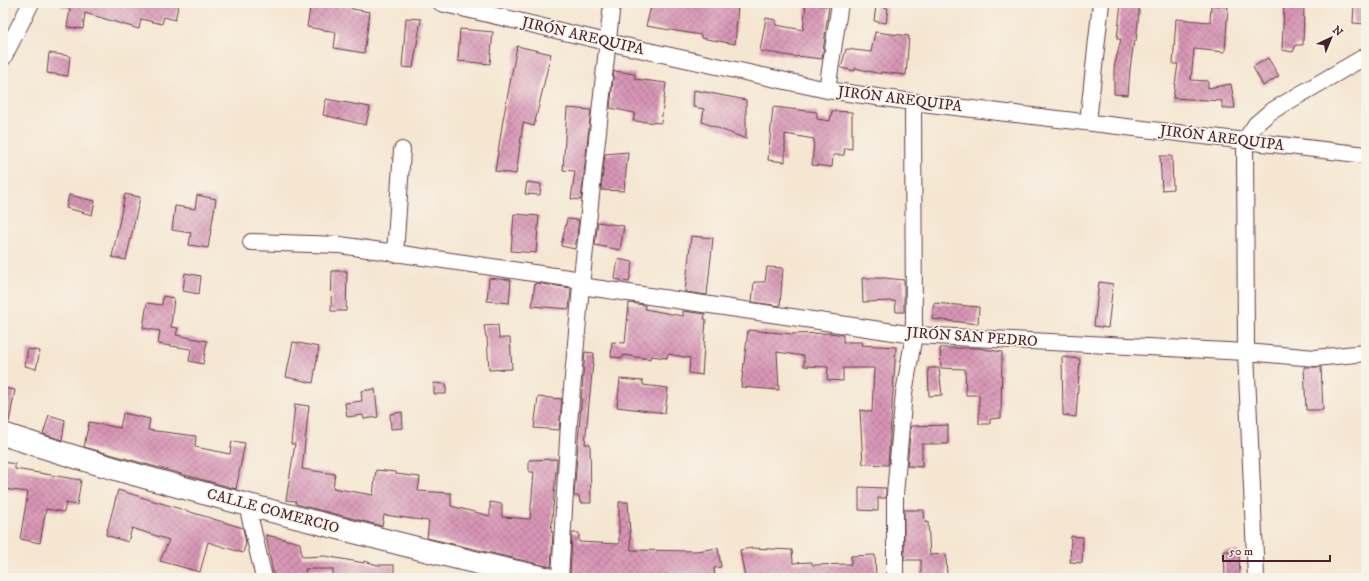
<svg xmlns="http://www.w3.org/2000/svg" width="1369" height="581" font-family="'IM FELL DW Pica',serif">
	<defs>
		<pattern id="building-cross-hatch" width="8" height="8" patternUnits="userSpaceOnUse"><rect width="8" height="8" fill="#d895b6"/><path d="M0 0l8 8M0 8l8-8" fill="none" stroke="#b17994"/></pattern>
	</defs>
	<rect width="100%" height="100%" fill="#f7f3e8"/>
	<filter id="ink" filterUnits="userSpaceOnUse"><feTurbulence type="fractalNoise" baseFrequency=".025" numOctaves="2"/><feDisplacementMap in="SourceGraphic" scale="8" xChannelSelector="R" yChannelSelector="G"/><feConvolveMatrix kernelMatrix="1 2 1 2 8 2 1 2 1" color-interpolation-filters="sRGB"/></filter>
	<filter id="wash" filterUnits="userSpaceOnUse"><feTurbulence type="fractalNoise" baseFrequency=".012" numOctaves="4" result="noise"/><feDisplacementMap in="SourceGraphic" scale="16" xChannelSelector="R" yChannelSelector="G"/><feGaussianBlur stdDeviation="0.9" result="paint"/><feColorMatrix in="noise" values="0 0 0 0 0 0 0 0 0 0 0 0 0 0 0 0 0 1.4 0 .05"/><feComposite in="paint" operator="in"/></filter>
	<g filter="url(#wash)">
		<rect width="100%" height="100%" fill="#f5e6d1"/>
		<g id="blocks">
			<path fill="url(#building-cross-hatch)" d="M60 3H179L175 20 164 17 162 24 141 19 139 29 85 13 83 29 67 27 70 9 60 6Z
				M311 3 352 7V9L370 12 364 53 334 48 336 32 307 27Z
				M652 3H724L738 6 735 44 701 38V35L646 26Z
				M806 3 829 6 822 59 797 56V57L760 51 766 18 776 20V25L803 30Z
				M1121 3H1140L1136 41H1134L1130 69 1128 95 1114 94V68L1121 39H1117Z
				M1284 3H1304L1303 45H1296L1293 52 1282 50Z
				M1354 3H1366V24L1353 23Z
				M1211 5 1228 7 1225 52 1194 49 1191 80 1208 81V88L1231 84 1235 108H1222V101L1173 98 1178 64H1173L1176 19 1210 22Z
				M876 6 888 8 886 23 874 21Z
				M406 18 421 19 413 68 402 67Z
				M460 29 493 32 490 64 458 61Z
				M875 32 909 36 906 75 881 72V74L855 68V71L841 68 846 49 871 52Z
				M517 46 551 54 534 126 523 123 516 174 495 171 503 120Z
				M49 53 70 56 68 76 47 73Z
				M1268 58 1279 76 1263 86 1253 67Z
				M614 71 635 74V79L666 83 661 123 633 121 635 113 610 108Z
				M694 90 746 100V139L702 122 704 109 693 107Z
				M326 99 370 107 366 125 323 115Z
				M773 107 817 112V119L830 121 832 111 852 112V149L845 148 844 155H833L832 167 812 165 814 139 785 134V162L768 160Z
				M567 108 591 110 581 200 571 199 575 171 563 170Z
				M628 152 624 191 601 190 605 154Z
				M1160 156H1172L1173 189 1162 190Z
				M527 182 541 184 540 195 525 194Z
				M125 194 140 197 126 260 112 257Z
				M69 195 95 201 92 215 66 208Z
				M197 195 216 199 208 248 189 245 191 233 172 230 175 206 195 209Z
				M514 214 539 216 536 253 511 251Z
				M567 219 579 220 575 249 561 246Z
				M598 222 624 226 620 250 595 245Z
				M691 236 713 238 707 295 685 292Z
				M618 259 633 262 629 282 615 279Z
				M767 267 783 268 780 306 752 302 754 282H765Z
				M332 271H347L346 311H331Z
				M185 273 201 276 199 294 183 291Z
				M489 278 511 280 509 303 487 301Z
				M862 278H885L904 280V312H896L895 301 863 302Z
				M1099 282 1113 284 1108 328 1094 326Z
				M535 283 571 288 569 309 532 306Z
				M163 296 174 298 171 327 178 328 176 335 207 341 203 364 189 361 191 349 158 344 160 331 143 328 147 303 162 305Z
				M629 303 645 305V309L671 314 683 316V311L705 314 704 319H706L702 375 689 373 690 358 668 354 667 358 651 356 650 359 623 355V358L611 357 612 342 625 343Z
				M934 303 979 307 978 324 932 319Z
				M498 325 499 338H510L512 369 489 370 487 337H486L484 326Z
				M748 330 792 334 830 333 843 335V342H862L861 345 896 347 888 465 863 464 860 410 872 412 874 368H843V381L827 380 828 367 804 366V356L777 352 779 390 741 387Z
				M293 342 319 347 313 383 286 377Z
				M940 348H978L1002 352 1001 418 990 419V424H979V395H966L965 369 941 368Z
				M28 349 40 351 36 369 25 366Z
				M585 352 594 353 585 444H590L591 503H580L579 496H574Z
				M1062 357 1080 359 1076 417 1063 415Z
				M1304 367H1321L1323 410H1306Z
				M928 368H939L942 395 929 396Z
				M620 379 643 381V385L668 388 665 413 617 407Z
				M434 383 446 384V394H434Z
				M3 388 15 390 9 422 3 421Z
				M375 389 378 417 364 419 363 415 347 417 345 403 362 401 361 391Z
				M538 397 562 399 559 430 534 428Z
				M295 404 309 406 302 469 335 474 333 488 373 495 376 470 396 472V474L420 477 418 491 451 493V506L490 516V502L502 504V517L530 519 534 472H529V460L557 459 551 532H553L551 567 427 538 429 521 384 515 382 526 296 504V501L286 500 295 444H291Z
				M402 412 403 428 391 429 390 414Z
				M123 413 150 419 148 430 196 436 195 447 230 454 232 441 245 443 236 489 84 447 89 422 120 428Z
				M49 415 65 420 62 440 43 434Z
				M948 425V444H922V467L907 466 911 426Z
				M3 462 15 464V469L81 480 77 505 66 503 64 512 46 509 40 543 20 539 28 492 3 489Z
				M859 487 886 488V498H878V511L859 510Z
				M118 490 243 528 246 543 243 553 208 542 200 572 160 561 169 540 132 528 128 542 106 535Z
				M619 502H628L631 550 696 551 718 548 721 567 714 568 715 578H570L572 533H579V542L619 544Z
				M904 510H924L925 523 928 522 930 555 946 554 947 578H921V560H904Z
				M266 535 300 543 302 557 325 556 364 563V561L378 565H394V578H333V569H305L307 578H274Z
				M1071 536 1083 537 1082 563 1070 562Z
				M752 548 792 550 793 563 812 562V565L851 564V556L875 555 876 578H745L740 550Z
				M1224 551H1239L1240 578H1225Z"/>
		</g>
	</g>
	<g filter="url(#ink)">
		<use href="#blocks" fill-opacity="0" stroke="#643d44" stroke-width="1"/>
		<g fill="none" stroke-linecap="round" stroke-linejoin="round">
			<defs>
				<path id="street" d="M441 3 607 42 827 90 913 102 1366 155
					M3 58 31 3
					M827 90 840 3
					M1088 122 1101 3
					M251 242 340 245 582 280
					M395 254 402 150
					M581 286 914 335 1246 352 1315 358 1366 353
					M247 505 264 578
					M560 578 569 423 581 286 612 3
					M895 578V494L904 393 914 335 913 102
					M1256 578 1246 352 1245 140 1256 124 1270 112 1366 56"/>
				<path id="secondary" d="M3 434C108 469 216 497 323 524 397 543 471 563 546 578"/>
			</defs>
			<use href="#street" stroke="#643d44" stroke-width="18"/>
			<use href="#secondary" stroke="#643d44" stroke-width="24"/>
			<use href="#street" stroke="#fff" stroke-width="16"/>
			<use href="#secondary" stroke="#fff" stroke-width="22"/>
		</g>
	</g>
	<g text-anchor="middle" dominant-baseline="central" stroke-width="3.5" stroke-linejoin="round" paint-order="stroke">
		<g font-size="15" fill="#4a1f2b" stroke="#f7f3e8">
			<text transform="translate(583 36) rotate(13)">JIRÓN AREQUIPA</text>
			<text transform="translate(900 99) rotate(7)">JIRÓN AREQUIPA</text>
			<text transform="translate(1222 138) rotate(7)">JIRÓN AREQUIPA</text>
			<text transform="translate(972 337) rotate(4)">JIRÓN SAN PEDRO</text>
			<text transform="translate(273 511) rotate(15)">CALLE COMERCIO</text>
		</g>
	</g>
	<rect width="1369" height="581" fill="none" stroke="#f7f3e8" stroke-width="16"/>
	<g transform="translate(1331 38) rotate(44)" stroke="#f7f3e8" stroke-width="3" paint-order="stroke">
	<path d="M0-3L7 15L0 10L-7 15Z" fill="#4a1f2b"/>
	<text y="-6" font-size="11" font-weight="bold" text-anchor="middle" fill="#4a1f2b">N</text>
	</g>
	<path d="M1223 555v6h107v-6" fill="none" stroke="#4a1f2b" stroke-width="2"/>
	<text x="1229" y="555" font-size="12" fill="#4a1f2b" stroke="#f7f3e8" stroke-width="3" paint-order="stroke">50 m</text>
</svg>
